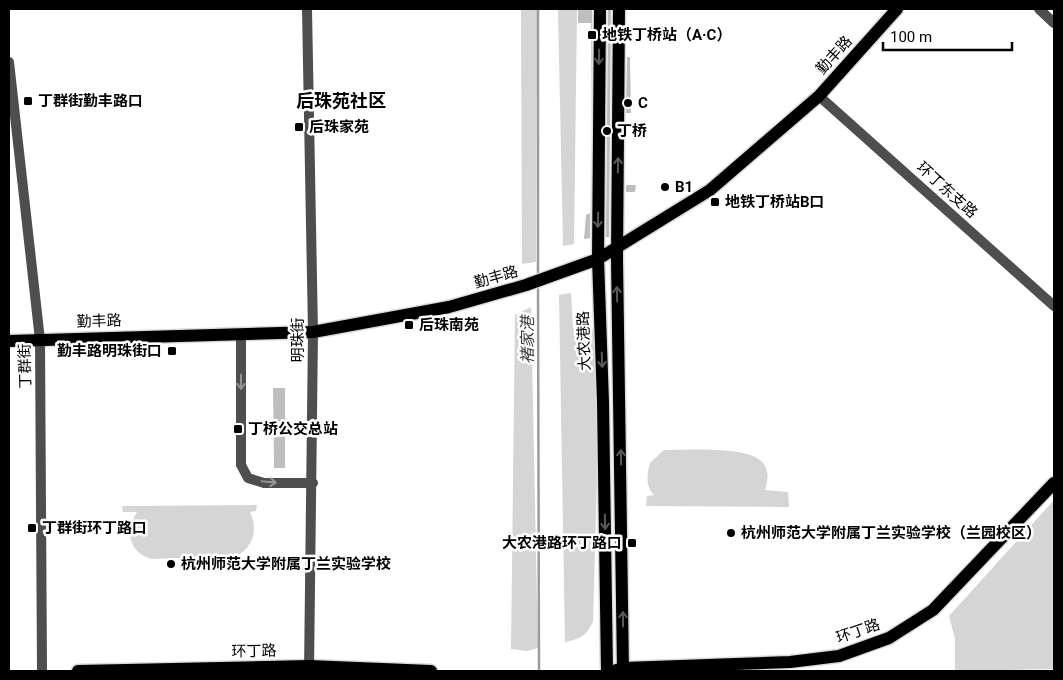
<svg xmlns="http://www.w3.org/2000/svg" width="1063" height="680" font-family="Roboto,'Noto Sans SC',sans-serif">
	<rect width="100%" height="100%" fill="#fff"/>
	<path fill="#d5d5d5" d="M521 9H537L536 262 522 264Z
		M558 9H577L574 244 563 246Z
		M571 293 573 328 601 329 593 621C587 636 580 639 565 642L559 295Z
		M531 307 538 648 527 651 511 649 515 315Z
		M664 450C685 450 747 446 761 461 770 469 768 481 765 490L788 492 789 507 646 506 647 496 654 495C645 486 647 474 650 463Z
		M1054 500V669L955 671V639L949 616Z
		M257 505 256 511 250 512C258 529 254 546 237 556L151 559C128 552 125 530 137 512H123L122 506Z"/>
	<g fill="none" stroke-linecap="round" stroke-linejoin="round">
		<path stroke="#9c9c9c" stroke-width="2.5" d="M538 9V277
			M538 285 539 671"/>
	</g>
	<path fill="#bebebe" d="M578 9H592L591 142V23H578Z
		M608 9H611L609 237H606Z
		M627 57H630L631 113H626Z
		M591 151 590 238 584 239 586 215 590 213Z
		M626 185H636L635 192H626Z
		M273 388H285V468H274Z"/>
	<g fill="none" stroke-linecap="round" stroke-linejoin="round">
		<defs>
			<path id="major" d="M600 9 598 259 603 402 607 671
				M619 9 617 259 623 671
				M9 341 313 332 449 307 526 285 598 259 710 190 819 96 897 9
				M616 670 624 668 790 662 839 656 889 638 933 610 1054 483
				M78 671 309 666 431 671"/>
		</defs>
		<use href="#major" stroke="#dbdbdb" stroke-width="15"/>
		<path stroke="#4e4e4e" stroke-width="10" d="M307 9 313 332 309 671
			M1039 9 1054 23
			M9 62 40 340 42 671
			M819 96 1054 306
			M241 334V465L248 478 264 483H313"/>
		<use href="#major" stroke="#000" stroke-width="12"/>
	</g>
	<defs><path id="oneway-shaft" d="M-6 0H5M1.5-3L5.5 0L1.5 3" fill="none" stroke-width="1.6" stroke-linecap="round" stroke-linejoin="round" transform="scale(1.25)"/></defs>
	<g stroke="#595959">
		<use href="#oneway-shaft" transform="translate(599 57) rotate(91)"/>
		<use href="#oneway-shaft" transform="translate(618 165) rotate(-89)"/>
		<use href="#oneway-shaft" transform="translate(598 220) rotate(91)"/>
		<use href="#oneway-shaft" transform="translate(617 294) rotate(-91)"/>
		<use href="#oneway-shaft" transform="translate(602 360) rotate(88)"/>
		<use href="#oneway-shaft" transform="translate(621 457) rotate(-91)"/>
		<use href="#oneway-shaft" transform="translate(605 522) rotate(89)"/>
		<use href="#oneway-shaft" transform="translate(623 619) rotate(-90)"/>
	</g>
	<g stroke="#959595">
		<use href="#oneway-shaft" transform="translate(241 382) rotate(90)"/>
		<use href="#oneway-shaft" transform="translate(269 482) rotate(5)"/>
	</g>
	<g fill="#000" stroke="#fff" stroke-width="2">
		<rect x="587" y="30" width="10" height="10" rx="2.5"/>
		<rect x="23" y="96" width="10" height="10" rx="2.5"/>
		<circle cx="628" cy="103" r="5"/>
		<rect x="294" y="122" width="10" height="10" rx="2.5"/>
		<circle cx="607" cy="131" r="5"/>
		<circle cx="665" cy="187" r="5"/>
		<rect x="710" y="197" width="10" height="10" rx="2.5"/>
		<rect x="404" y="320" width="10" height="10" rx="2.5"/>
		<rect x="167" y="346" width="10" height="10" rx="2.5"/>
		<rect x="233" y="424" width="10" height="10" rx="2.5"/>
		<rect x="27" y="523" width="10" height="10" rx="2.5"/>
		<circle cx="731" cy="533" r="5"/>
		<rect x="627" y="538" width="10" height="10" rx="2.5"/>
		<circle cx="171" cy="564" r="5"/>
	</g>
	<g text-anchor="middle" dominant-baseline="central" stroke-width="5" stroke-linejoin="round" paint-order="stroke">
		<g font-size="15" font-weight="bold" fill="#000" stroke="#fff" text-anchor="start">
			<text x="602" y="35">地铁丁桥站（A·C）</text>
			<text x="38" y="101">丁群街勤丰路口</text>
			<text x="638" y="103">C</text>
			<text x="309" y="127">后珠家苑</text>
			<text x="617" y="131">丁桥</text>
			<text x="675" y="187">B1</text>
			<text x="725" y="202">地铁丁桥站B口</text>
			<text x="419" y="325">后珠南苑</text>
			<text x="162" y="351" text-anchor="end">勤丰路明珠街口</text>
			<text x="248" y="429">丁桥公交总站</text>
			<text x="42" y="528">丁群街环丁路口</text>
			<text x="741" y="533">杭州师范大学附属丁兰实验学校（兰园校区）</text>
			<text x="622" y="543" text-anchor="end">大农港路环丁路口</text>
			<text x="181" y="564">杭州师范大学附属丁兰实验学校</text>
		</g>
		<g font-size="15" fill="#000" stroke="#fff">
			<text transform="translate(834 55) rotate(-48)">勤丰路</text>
			<text transform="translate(947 190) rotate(42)">环丁东支路</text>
			<text transform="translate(496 277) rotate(-16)">勤丰路</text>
			<text transform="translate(99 321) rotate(-2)">勤丰路</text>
			<text transform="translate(298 340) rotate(-90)">明珠街</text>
			<text transform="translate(584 341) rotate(-92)">大农港路</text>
			<text transform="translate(25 366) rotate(-91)">丁群街</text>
			<text transform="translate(858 631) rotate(-19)">环丁路</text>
			<text transform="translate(254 651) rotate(-1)">环丁路</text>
		</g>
		<g font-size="16" font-style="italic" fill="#3d3d3d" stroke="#fff">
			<text transform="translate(527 340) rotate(-90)">褚家港</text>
		</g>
		<g font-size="18" font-weight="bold" fill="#000" stroke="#fff">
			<text x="341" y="100">后珠苑社区</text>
		</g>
	</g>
	<rect width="1063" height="680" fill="none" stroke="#000000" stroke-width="20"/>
	<path d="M883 42v8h129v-8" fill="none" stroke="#000000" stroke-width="2.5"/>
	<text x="890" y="42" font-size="15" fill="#000000" stroke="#ffffff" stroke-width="4" paint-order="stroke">100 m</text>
</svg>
